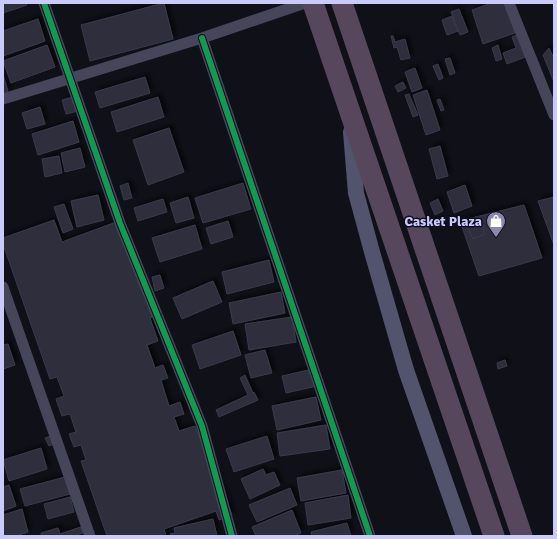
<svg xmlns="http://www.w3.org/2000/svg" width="557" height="539" font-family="Signika,sans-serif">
	<defs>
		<filter id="shadow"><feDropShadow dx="3.5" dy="-3.5" stdDeviation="2" flood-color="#0009"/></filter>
	</defs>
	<rect width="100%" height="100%" fill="#101019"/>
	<path fill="#2d2d3c" stroke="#3b3a4d" filter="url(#shadow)" d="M3 3H26L27 5 3 13Z
		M164 3 173 39 90 61 81 25Z
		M492 3H505L515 33 483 44 472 10Z
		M459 9 468 32 460 35 451 12Z
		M452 16 458 31 447 35 442 20Z
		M38 19 45 41 3 56V31Z
		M520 34 528 56 507 64 503 53 516 48 512 37Z
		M391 36H393L395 42 405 39 410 58 401 60 397 47 394 48Z
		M47 45 55 67 11 83 3 61Z
		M498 45 502 59 496 61 492 48Z
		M549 48 554 59V82L543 55Z
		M450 58 455 73 450 75 445 59Z
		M438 64 443 78 439 80 433 66Z
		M415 68 422 88 412 92 405 72Z
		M3 75 8 91 3 93Z
		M145 77 150 93 100 108 95 92Z
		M403 82 406 88 398 92 395 86Z
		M427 90 440 130 426 135 413 95Z
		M409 94 418 115 413 117 405 95Z
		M73 97 78 111 66 114 62 100Z
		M158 97 164 117 117 132 111 112Z
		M440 99 444 110 441 111 437 100Z
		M40 107 45 124 27 129 22 113Z
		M73 121 79 142 38 155 32 134Z
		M169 128 184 172 148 185 133 140Z
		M440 146 448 176 437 179 429 149Z
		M80 148 85 167 65 172 61 153Z
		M59 156 62 173 45 177 42 159Z
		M128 183 132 198 124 200 120 186Z
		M243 183 251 209 203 223 195 198Z
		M465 185 472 206 454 213 447 192Z
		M98 195 104 220 77 227 71 201Z
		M188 197 194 218 176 223 170 203Z
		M554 197V245L538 201Z
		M163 199 167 212 138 221 134 208Z
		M438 199 443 211 435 215 430 203Z
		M64 204 73 229 63 233 54 207Z
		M524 205 542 258 479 276 460 221Z
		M54 220 62 242 119 221 152 317 150 318 158 341 147 345 155 368 163 365 168 378 161 380 169 406 180 402 184 414 174 417 179 431 195 426 232 515 219 520 216 511 164 529 166 536H107L81 461 86 460 81 445 74 447 69 434 76 432 70 414 62 416 56 399 64 396 57 377 50 379 3 244V238Z
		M480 220 485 234 473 239 467 226Z
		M228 221 233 237 211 244 206 228Z
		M195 225 202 249 160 262 152 238Z
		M269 260 274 282 227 294 222 272Z
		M160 275 164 288 155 291 152 277Z
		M213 281 222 302 182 319 173 298Z
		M281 292 285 313 233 324 229 303Z
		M292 317 296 342 249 350 245 324Z
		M233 331 241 355 200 369 192 345Z
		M8 344 15 365 3 369V345Z
		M265 350 272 373 251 378 245 355Z
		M505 360 507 366 498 369 497 363Z
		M313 369 317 386 286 393 282 376Z
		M245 375 253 393 254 392 258 400 219 417 216 410 248 395 240 378Z
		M316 397 321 420 277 430 272 406Z
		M326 425 330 449 280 456 277 433Z
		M51 436 54 444 49 446 45 438Z
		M267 436 274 459 234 472 226 449Z
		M41 448 47 469 9 481 3 460Z
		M263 469 266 475 274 472 280 485 250 499 241 479Z
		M342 470 346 493 301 501 297 478Z
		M65 477 70 494 25 506 20 489Z
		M9 485 16 506 3 511V487Z
		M290 488 297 505 257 522 249 505Z
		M348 495 351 518 308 525 305 503Z
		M70 497 74 512 48 519 44 504Z
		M22 509 28 532 16 536H3V515Z
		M292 510 301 533 294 536H256L252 527Z
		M213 519 217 536H171L170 534 175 533 174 528Z
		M347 523 351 536H312L311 532Z
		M81 527 83 533 73 536H41V533L58 528 60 534Z"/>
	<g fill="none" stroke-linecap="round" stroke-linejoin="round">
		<path stroke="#45465a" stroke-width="11" d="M44 3 120 223 202 426 232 536
			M509 3 554 115
			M202 38 370 536
			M3 99 202 38 305 3
			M3 287 90 536"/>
		<path stroke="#51546c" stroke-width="16" d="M351 132 356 193 372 252 406 370 464 536"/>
		<path stroke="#57475d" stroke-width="21" d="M313 3 494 536
			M342 3 522 536"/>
		<defs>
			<path id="cycleway" d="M44 3 120 223 202 426 232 536
				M202 38 370 536"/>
		</defs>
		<use href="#cycleway" stroke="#0d0c1d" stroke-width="8"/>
		<use href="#cycleway" stroke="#139951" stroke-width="6"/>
	</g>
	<defs>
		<symbol id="shop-pin" viewBox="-11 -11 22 30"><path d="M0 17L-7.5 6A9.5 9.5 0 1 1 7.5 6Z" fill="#8989ad" stroke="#0d0c1d"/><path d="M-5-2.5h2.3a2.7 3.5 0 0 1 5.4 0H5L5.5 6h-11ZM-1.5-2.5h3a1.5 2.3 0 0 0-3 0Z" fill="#fff"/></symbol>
	</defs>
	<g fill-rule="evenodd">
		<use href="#shop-pin" x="485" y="210" width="22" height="30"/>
	</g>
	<g text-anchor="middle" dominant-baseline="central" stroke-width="3" stroke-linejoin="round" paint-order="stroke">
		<g font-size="14" font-weight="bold" fill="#cacafd" stroke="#0d0c1d" text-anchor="end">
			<text x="482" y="221">Casket Plaza</text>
		</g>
	</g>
	<rect width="557" height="539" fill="none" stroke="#cacafd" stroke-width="8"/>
</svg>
